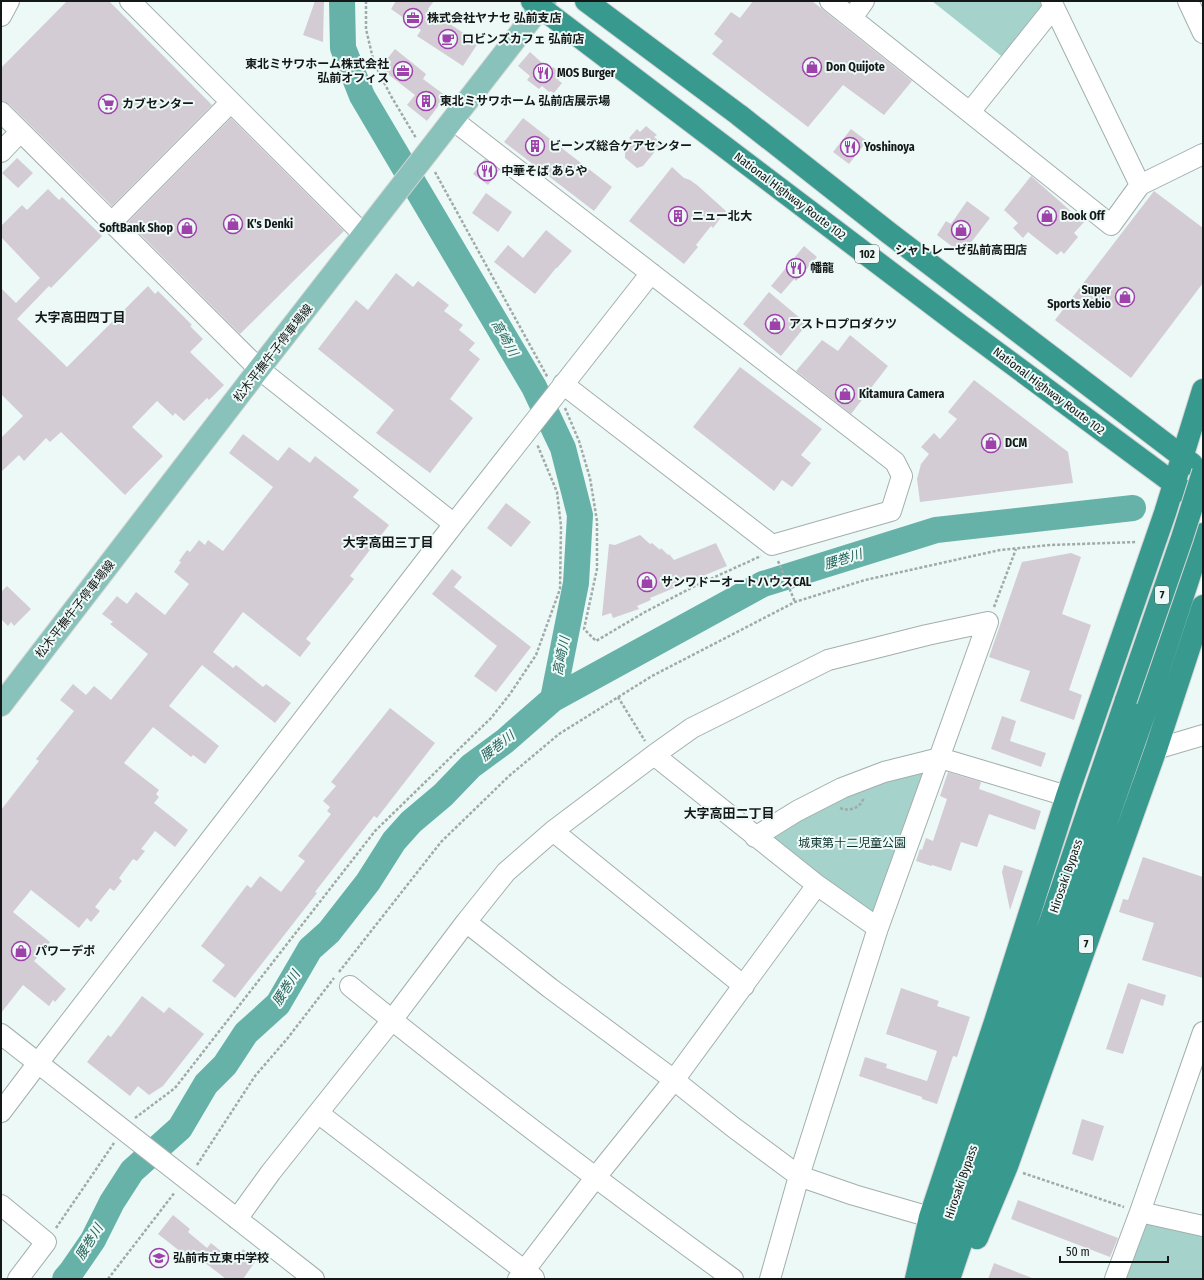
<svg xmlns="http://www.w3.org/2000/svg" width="1204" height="1280" font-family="'Fira Sans Condensed','Noto Sans JP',sans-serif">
	<rect width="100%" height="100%" fill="#ecf9f6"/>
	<path fill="#a5d3cc" d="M932 1H1044L1045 8 1005 59Z
		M928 771 875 922 768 840 789 820 893 776Z
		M1143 1220 1203 1234V1279H1122Z"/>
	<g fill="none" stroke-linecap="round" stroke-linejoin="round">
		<path stroke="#67b2a8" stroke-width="26" d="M342 1 343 48 362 96 534 387 563 448 580 515 576 583 553 699
			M65 1279 71 1272 93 1240 112 1202 132 1171 180 1128 206 1084 225 1065 246 1033 278 1004 310 949 329 932 368 882 394 841 411 822 443 795 471 766 505 741 553 699 763 584 936 530 1133 508"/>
	</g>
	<path fill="#d4ccd5" d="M67 1H109L212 105 112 206 9 104 4 101H1V68Z
		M315 1H324L323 42 303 35Z
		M396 1H434L428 9 478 43 463 66 417 36 421 30 391 9Z
		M753 1H812L912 81 884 115 843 85 808 127 712 54 723 41 714 34 731 12 740 18Z
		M395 49 426 74 423 79 446 96 427 121 407 105 415 95 380 68Z
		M530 52 550 70 553 67 562 75 558 80 562 83 554 93 550 91 549 92 542 86 539 89 527 80 530 76 518 66Z
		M231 118 344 231 240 334 128 222Z
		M523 118 612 187 594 211 504 142Z
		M646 126 657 135 654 137 662 143 643 166 637 168 625 158V151L633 142 629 138 637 129 640 132Z
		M851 129 867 141 849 164 833 152Z
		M17 158 33 173 18 188 2 173Z
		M485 159 499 170 488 185 473 174Z
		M672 167 684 178 690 180 697 185 726 211 713 228 711 226 696 245 698 247 684 264 629 221Z
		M1031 176 1074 214 1076 212 1086 220 1074 233 1078 237 1064 254 1061 251 1057 255 1028 232 1023 238 1013 228 1018 223 1004 210Z
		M48 189 59 200 62 197 102 236 51 288 49 286 17 319 67 367 148 286 155 294 158 291 192 325 190 326 203 339 190 352 224 385 209 400 207 398 184 421 175 413 173 416 157 401 132 427 163 456 125 495 61 432 50 442 46 438 24 461 19 455 1 472V438L23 416 1 394V288L16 303 40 278 1 237V226L22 205 27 210Z
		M1154 191 1203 228V283L1131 378 1055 320Z
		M486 193 512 212 498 232 472 213Z
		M967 201 990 218 962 254 937 235 946 221 951 224Z
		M546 230 572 251 557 268H556L535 294 494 262 508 245 523 258Z
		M804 246 817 257 796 281 794 279 781 294 771 286Z
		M396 273 413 287 418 281 449 305 444 311 463 325 459 330 475 343 469 350 480 359 450 399 473 418 430 473 376 433 394 410 318 349 356 300 368 310Z
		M769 292 807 324 781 356 743 324Z
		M850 335 888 366 851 414 796 371 822 340 838 351Z
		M740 367 822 429 801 455 811 463 792 487 782 480 774 491 693 427Z
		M974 380 1068 452 1073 483 920 502 917 479 921 464 929 454 921 447 934 433 940 439 957 419 948 412Z
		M243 434 278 461 289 447 310 463 315 456 359 490 353 497 389 525 350 576 354 579 306 639 311 643 300 657 243 612 213 652 233 668 236 665 263 687 266 684 291 703 275 723 202 665 169 706 219 746 205 764 193 755 191 757 153 727 124 763 159 790 156 794 159 797 154 803 188 830 175 847 155 831 141 849 145 851 137 861 133 859 119 878 122 881 114 891 110 888 95 907 100 911 91 922 87 918 79 928 31 890 13 912 50 942 34 961 66 989 55 1002 53 1000 49 1006 23 985 1 1013V810L39 761 36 759 74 711 60 700 73 684 86 695 94 686 111 700 148 654 110 624 113 622 102 614 117 596 127 604 136 592 165 615 189 584 174 572 181 562 179 561 187 550 190 552 199 540 205 545 208 540 223 551 273 487 229 453Z
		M506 503 531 522 511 547 487 528Z
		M640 535 650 544 652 543 660 550 661 548 668 555 669 554 674 560 716 543 727 566 650 598 651 600 637 606 639 609 613 618 611 613 602 616 609 544 615 545Z
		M1071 553 1081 557 1062 614 1091 625 1069 690 1082 695 1074 720 1020 701 1030 671 989 657 1022 562Z
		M452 569 462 577 454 587 531 647 496 692 474 676 497 646 432 594Z
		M7 586 31 609 14 626 11 622 8 626 1 619V592Z
		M390 708 435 743 377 818 374 816 315 892 317 893 235 998 212 981 225 965 201 946 247 885 251 888 260 876 281 892 305 861 298 856 331 814 327 811 330 807 323 801 336 786 331 782Z
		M1002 716 1016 721 1010 741 1046 753 1041 767 991 749Z
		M948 772 981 782 979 789 1041 811 1035 830 989 814 977 847 961 842 951 871 932 865 931 866 916 861 920 849 922 850 926 838 933 841 947 799 940 796Z
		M1143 857 1203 877V978L1142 960 1154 923 1119 912 1123 899 1128 900Z
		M1004 865 1023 871 1010 910 1002 872Z
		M1128 983 1166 995 1163 1006 1141 999 1123 1054 1106 1049Z
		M901 988 939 1001 937 1006 970 1017 957 1057 953 1056 937 1104 922 1099V1097L859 1076 865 1057 887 1064 886 1068 927 1081 937 1051 886 1034Z
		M142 996 164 1013 169 1007 204 1034 163 1086 149 1095 138 1086 130 1096 87 1062 108 1035 111 1037Z
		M1082 1119 1104 1126 1093 1161 1072 1154Z
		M1018 1200 1118 1238 1110 1257 1011 1219Z
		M173 1215 190 1229 188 1232 207 1248 211 1243 234 1262 243 1249 257 1259 243 1279H226L191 1252 189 1255 182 1250 181 1252 158 1234Z
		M994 1263 1032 1278V1279H988Z"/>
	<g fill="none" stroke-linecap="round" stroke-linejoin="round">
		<defs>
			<path id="minor" d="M130 1 364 235
				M830 1 1111 225 1140 185 1203 154
				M1051 1 1140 185
				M1188 1 1203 33
				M1 16 9 1
				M852 18 864 1
				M1 112 259 369 454 524
				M970 112 1054 7
				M453 120 895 462 902 476 891 511 772 545 563 384
				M1 152 20 132
				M112 222 231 102
				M1156 749 1203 735
				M654 755 817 885 878 928
				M553 831 744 986
				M755 837 797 811 842 788 884 772 940 758 1067 796
				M466 922 550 988 674 1080 733 1127 799 1176 854 1195 930 1217
				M350 986C475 1088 603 1184 733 1279
				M1 1034 314 1279
				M1 1112 38 1063 454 524 651 273
				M318 1113 534 1278
				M1 1205 46 1242 18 1279
				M1140 1212 1203 1226
				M237 1219 271 1172 392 1020 466 922 506 872 553 831 654 755 692 728 828 660 927 635 988 622 878 928 799 1176 770 1279
				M518 1279 595 1178 674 1080 817 885
				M1115 1279 1140 1212 1203 1032"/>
			<path id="major" d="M1 705 259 369 545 1"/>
			<path id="highway" d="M532 1 961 326 1184 491
				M586 1 739 115 889 233 1192 464
				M977 1238 1007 1166 1087 942 1156 749 1203 606
				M930 1274 1126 700
				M916 1279 930 1217 995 1022 1067 796 1165 513 1203 390
				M949 1279 1008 1104 1147 706 1203 534"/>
		</defs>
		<use href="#minor" stroke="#a3afad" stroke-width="22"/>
		<use href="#major" stroke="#d5d5d5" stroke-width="24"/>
		<use href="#highway" stroke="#d5d5d5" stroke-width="24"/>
		<path stroke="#a0aaa8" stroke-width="2.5" stroke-dasharray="3 2" stroke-linecap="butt" d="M366 1V29L374 63 391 96 416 138
			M435 172 548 378
			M565 408 579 441 590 478 597 521V569L584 629 596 641 645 612 695 586 761 556
			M778 561 795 602
			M994 607 1016 549
			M618 697 645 741
			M840 808C850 812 861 808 864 797
			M339 972 441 842 509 776 559 734 652 676 795 602 865 580 1000 550 1050 545 1137 542
			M135 1118 175 1088 375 831 491 718 510 694 536 655 560 589 561 526 557 492 537 444
			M197 1165 255 1076 287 1039 334 978
			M1023 1173 1124 1207
			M56 1228 114 1143
			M108 1279 175 1192"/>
		<use href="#minor" stroke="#fff" stroke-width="20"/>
		<use href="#major" stroke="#88c2bb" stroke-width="22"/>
		<use href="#highway" stroke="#38998e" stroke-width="22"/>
		<defs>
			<path id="highway-bridge" d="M1126 700 1182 538 1203 472"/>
		</defs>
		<use href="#highway-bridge" stroke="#d5d5d5" stroke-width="24" stroke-linecap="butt"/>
		<use href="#highway-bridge" stroke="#38998e" stroke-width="22"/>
	</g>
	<defs>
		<symbol id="office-ring" viewBox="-11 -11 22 22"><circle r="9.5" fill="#ecf9f6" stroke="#9e41aa" stroke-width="1.5"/><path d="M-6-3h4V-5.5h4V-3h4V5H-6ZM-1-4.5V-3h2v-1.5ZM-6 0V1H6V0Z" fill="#9e41aa"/></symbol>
		<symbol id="cafe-ring" viewBox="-11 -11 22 22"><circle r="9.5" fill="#ecf9f6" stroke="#9e41aa" stroke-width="1.5"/><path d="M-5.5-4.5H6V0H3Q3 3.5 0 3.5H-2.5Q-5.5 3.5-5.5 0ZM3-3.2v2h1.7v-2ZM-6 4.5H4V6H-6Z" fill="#9e41aa"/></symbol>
		<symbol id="shop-ring" viewBox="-11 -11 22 22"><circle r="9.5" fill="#ecf9f6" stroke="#9e41aa" stroke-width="1.5"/><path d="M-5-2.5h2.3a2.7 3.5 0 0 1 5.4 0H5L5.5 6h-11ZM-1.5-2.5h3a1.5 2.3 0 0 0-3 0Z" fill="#9e41aa"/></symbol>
		<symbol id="restaurant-ring" viewBox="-11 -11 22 22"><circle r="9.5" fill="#ecf9f6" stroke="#9e41aa" stroke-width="1.5"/><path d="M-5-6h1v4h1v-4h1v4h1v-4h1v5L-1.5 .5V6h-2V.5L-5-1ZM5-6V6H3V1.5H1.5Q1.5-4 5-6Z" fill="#9e41aa"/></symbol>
		<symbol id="building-ring" viewBox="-11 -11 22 22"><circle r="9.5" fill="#ecf9f6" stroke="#9e41aa" stroke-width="1.5"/><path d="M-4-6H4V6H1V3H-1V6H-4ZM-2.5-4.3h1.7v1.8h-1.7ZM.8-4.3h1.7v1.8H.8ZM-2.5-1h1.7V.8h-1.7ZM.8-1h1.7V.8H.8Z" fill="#9e41aa"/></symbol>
		<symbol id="supermarket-ring" viewBox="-11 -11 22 22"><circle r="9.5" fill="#ecf9f6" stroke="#9e41aa" stroke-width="1.5"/><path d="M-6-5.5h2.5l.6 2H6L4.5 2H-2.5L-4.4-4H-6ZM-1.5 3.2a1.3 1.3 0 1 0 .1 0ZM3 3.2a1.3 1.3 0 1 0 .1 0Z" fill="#9e41aa"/></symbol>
		<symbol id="school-ring" viewBox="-11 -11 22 22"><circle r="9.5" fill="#ecf9f6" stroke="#9e41aa" stroke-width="1.5"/><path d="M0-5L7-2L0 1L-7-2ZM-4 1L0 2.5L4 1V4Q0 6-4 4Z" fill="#9e41aa"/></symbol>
	</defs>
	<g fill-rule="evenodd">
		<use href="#office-ring" x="402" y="7" width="22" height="22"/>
		<use href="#cafe-ring" x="437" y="28" width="22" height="22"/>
		<use href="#shop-ring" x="801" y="56" width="22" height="22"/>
		<use href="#office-ring" x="392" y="60" width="22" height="22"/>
		<use href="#restaurant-ring" x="532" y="62" width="22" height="22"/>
		<use href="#building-ring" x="415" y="90" width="22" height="22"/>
		<use href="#supermarket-ring" x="97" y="93" width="22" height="22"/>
		<use href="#building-ring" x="524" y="135" width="22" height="22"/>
		<use href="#restaurant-ring" x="839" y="136" width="22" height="22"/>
		<use href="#restaurant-ring" x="476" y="160" width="22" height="22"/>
		<use href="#building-ring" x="667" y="205" width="22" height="22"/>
		<use href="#shop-ring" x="1036" y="205" width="22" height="22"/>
		<use href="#shop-ring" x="222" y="213" width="22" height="22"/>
		<use href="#shop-ring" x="176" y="217" width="22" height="22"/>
		<use href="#shop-ring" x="950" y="219" width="22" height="22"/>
		<use href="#restaurant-ring" x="785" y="257" width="22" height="22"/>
		<use href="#shop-ring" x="1114" y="286" width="22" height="22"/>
		<use href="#shop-ring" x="764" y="313" width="22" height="22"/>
		<use href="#shop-ring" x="834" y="383" width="22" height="22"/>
		<use href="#shop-ring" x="980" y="432" width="22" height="22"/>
		<use href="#shop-ring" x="636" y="571" width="22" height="22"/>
		<use href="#shop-ring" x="10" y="940" width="22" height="22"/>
		<use href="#school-ring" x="148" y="1247" width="22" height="22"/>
	</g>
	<g text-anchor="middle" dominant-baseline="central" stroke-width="4" stroke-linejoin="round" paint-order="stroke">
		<g fill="#ecf9f6" stroke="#555c5b" stroke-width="1">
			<rect x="855" y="245" width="24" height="18" rx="3"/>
			<rect x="1155" y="586" width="14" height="18" rx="3"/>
			<rect x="1079" y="935" width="14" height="18" rx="3"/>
		</g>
		<g font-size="11" font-weight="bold" fill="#141818">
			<text x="867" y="254">102</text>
			<text x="1162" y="595">7</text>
			<text x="1086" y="944">7</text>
		</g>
		<g font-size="12" font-weight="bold" fill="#141818" stroke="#ecf9f6" text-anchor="start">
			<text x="427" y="18">株式会社ヤナセ 弘前支店</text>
			<text x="462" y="39">ロビンズカフェ 弘前店</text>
			<text x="389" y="64" text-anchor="end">東北ミサワホーム株式会社<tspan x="389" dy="14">弘前オフィス</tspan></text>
			<text x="826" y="67">Don Quijote</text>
			<text x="557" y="73">MOS Burger</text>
			<text x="440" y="101">東北ミサワホーム 弘前店展示場</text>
			<text x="122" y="104">カブセンター</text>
			<text x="549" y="146">ビーンズ総合ケアセンター</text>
			<text x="864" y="147">Yoshinoya</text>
			<text x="501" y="171">中華そば あらや</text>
			<text x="692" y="216">ニュー北大</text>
			<text x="1061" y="216">Book Off</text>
			<text x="247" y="224">K's Denki</text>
			<text x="173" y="228" text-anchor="end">SoftBank Shop</text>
			<text x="961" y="250" text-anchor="middle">シャトレーゼ弘前高田店</text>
			<text x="810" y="268">幡龍</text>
			<text x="1111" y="290" text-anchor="end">Super<tspan x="1111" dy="14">Sports Xebio</tspan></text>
			<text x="789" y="324">アストロプロダクツ</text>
			<text x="859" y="394">Kitamura Camera</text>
			<text x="1005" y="443">DCM</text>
			<text x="661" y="582">サンワドーオートハウスCAL</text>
			<text x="35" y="951">パワーデポ</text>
			<text x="173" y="1258">弘前市立東中学校</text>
		</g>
		<g font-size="12" fill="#141818" stroke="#ecf9f6">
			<text transform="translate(790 196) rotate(37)">National Highway Route 102</text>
			<text transform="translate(273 353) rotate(-52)">松木平撫牛子停車場線</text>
			<text transform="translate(1049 391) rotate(37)">National Highway Route 102</text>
			<text transform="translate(75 609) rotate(-52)">松木平撫牛子停車場線</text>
			<text transform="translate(1066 876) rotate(-71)">Hirosaki Bypass</text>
			<text transform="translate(961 1182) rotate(-71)">Hirosaki Bypass</text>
		</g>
		<g font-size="12" fill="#0c312d" stroke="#ecf9f6">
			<text x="852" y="843">城東第十二児童公園</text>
		</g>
		<g font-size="13" font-weight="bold" fill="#141818" stroke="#ecf9f6">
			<text x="80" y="317">大字高田四丁目</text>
			<text x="388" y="542">大字高田三丁目</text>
			<text x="729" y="813">大字高田二丁目</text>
		</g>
		<g font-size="13" font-style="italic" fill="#26635c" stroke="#ecf9f6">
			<text transform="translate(505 338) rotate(60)">高崎川</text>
			<text transform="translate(843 559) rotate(-17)">腰巻川</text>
			<text transform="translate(561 656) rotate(-79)">高崎川</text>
			<text transform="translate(497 746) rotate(-38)">腰巻川</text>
			<text transform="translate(286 988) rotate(-57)">腰巻川</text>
			<text transform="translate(89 1242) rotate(-58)">腰巻川</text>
		</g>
	</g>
	<rect width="1204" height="1280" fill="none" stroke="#141818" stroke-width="4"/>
	<path d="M1060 1256v6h108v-6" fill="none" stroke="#141818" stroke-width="2"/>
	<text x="1066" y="1256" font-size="12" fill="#141818" stroke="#ecf9f6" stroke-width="3" paint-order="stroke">50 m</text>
</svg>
